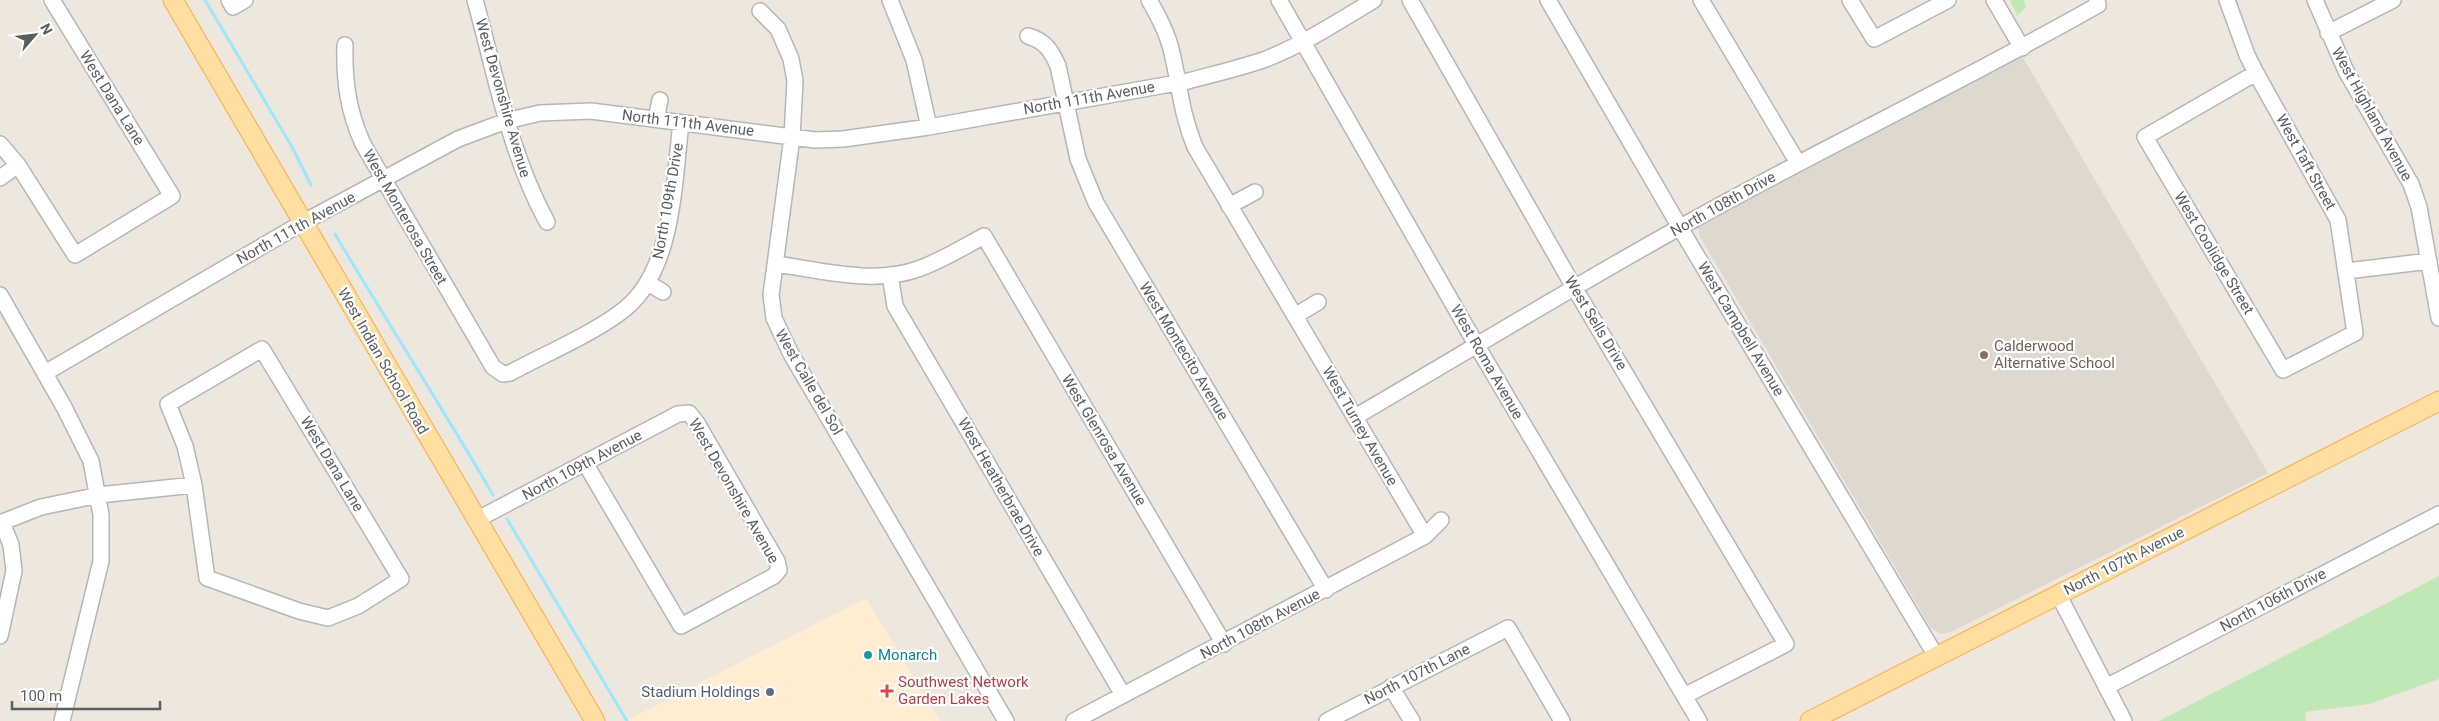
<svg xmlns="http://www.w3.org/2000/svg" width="2439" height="721" font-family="Roboto,sans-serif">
	<rect width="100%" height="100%" fill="#ede7de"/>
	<path fill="#ffecd1" d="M866 598 940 721H625Z"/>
	<path fill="#dfd8cf" d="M2022 56 2268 473 1951 632 1941 634 1931 628 1700 237 1698 228 1700 224Z"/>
	<path fill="#c0e8b7" d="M2010 0H2024L2026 7 2017 16Z
		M2439 576V679L2369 704 2305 712 2306 721H2159Z"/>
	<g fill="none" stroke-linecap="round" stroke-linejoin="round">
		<path stroke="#9ce6ff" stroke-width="3" d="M205 0 292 147 311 185
			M335 234C387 322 442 407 493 495
			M507 519 627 721"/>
		<defs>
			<path id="minor" d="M229 0 233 7 245 0
				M475 0C496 76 509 152 547 222
				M890 0 914 60 929 127
				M1149 0C1159 17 1168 34 1172 53 1180 87 1181 113 1195 147L1425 536
				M1279 0 1477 346 1699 721
				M1410 0 1575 289 1786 644 1684 696
				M1548 0 1685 236 1936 656
				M1701 0 1798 163
				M1850 0 1874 39 1948 0
				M1994 0 2022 48
				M2227 0 2247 55 2256 73 2338 220 2355 333 2283 370 2145 137 2256 73
				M2315 0 2346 71 2411 184 2419 207 2439 318
				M760 11 778 29 791 59 795 81 792 137 771 295 774 318 791 354 1006 721
				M2328 33 2393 0
				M1028 36C1045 41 1051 50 1058 66L1078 159 1096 203 1326 590
				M345 45C344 81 348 111 363 144L493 367 503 374 510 373C545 354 597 332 626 308 674 268 674 180 681 123
				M656 119 660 100
				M0 144 18 165 75 255 172 196 52 0
				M0 178 18 165
				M1229 206 1255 192
				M776 264C820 270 874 285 918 269 941 261 962 248 984 236L1224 644
				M2347 271 2429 261
				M890 275 895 306 1123 695
				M648 283 663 292
				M0 295 64 407 91 461 101 515V561L62 721
				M1295 316 1318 302
				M262 349 401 579 358 606 328 618 299 611 207 578 194 485 185 446 168 404Z
				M45 373 302 223 458 139 506 121 540 113 591 111 815 140 843 139 929 127 1188 81C1214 74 1241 68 1266 59 1304 44 1339 21 1374 0
				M1355 417C1468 351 1580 282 1695 219 1828 145 1966 80 2098 5L2097 0
				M476 520 678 414 689 413 697 423 777 561 779 570 774 576 681 626 585 463
				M0 523 41 507 99 495 194 485
				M2058 594 2124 721
				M0 636 14 571 11 545 2 522
				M1391 687 1412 721
				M2106 687 2439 514
				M1074 721 1425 536 1441 520
				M1327 721 1508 628 1562 721"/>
			<path id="major" d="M173 0 595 721
				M1810 721 2439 401"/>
		</defs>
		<use href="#minor" stroke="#b2b7bb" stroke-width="18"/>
		<use href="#major" stroke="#ffa945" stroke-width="21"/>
		<use href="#minor" stroke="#fff" stroke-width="15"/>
		<use href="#major" stroke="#ffdfa1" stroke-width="19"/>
	</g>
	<circle fill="#8d6e63" stroke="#fff" stroke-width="2" cx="1984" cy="355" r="5"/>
	<circle fill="#0f9aa8" stroke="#fff" stroke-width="2" cx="868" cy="655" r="5"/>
	<path fill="#e0444e" stroke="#fff" stroke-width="2" d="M884.5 683.5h5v5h5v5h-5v5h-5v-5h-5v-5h5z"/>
	<circle fill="#5c6f8a" stroke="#fff" stroke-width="2" cx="770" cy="692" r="5"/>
	<g text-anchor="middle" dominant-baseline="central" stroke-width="4.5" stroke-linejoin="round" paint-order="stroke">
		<g font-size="15" fill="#585e62" stroke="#fff">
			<text transform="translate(112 98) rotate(58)">West Dana Lane</text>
			<text transform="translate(503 98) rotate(74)">West Devonshire Avenue</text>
			<text transform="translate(1089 98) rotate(-10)">North 111th Avenue</text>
			<text transform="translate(2372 114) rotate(61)">West Highland Avenue</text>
			<text transform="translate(688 123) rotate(7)">North 111th Avenue</text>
			<text transform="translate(2306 162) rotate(61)">West Taft Street</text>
			<text transform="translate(668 201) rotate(-80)">North 109th Drive</text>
			<text transform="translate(1723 204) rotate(-29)">North 108th Drive</text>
			<text transform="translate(405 217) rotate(60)">West Monterosa Street</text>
			<text transform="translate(296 228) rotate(-29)">North 111th Avenue</text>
			<text transform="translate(2214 253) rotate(59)">West Coolidge Street</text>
			<text transform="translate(1596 323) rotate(59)">West Sells Drive</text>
			<text transform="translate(1741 329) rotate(59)">West Campbell Avenue</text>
			<text transform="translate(1184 351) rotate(59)">West Montecito Avenue</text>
			<text transform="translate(383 361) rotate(60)">West Indian School Road</text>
			<text transform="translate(1487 362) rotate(60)">West Roma Avenue</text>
			<text transform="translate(809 382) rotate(60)">West Calle del Sol</text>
			<text transform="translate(1360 426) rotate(60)">West Turney Avenue</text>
			<text transform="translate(1104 440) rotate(59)">West Glenrosa Avenue</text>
			<text transform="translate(332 464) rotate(59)">West Dana Lane</text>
			<text transform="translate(582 465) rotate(-28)">North 109th Avenue</text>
			<text transform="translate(1001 487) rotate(60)">West Heatherbrae Drive</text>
			<text transform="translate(734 491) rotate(60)">West Devonshire Avenue</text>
			<text transform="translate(2124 561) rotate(-27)">North 107th Avenue</text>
			<text transform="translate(2273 600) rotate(-28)">North 106th Drive</text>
			<text transform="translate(1260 624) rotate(-28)">North 108th Avenue</text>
			<text transform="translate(1417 674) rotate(-27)">North 107th Lane</text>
		</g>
		<g font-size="15" fill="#785e54" stroke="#fff" text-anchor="start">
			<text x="1994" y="346">Calderwood<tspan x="1994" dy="17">Alternative School</tspan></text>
		</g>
		<g font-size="15" fill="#0d838f" stroke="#fff" text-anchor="start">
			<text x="878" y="655">Monarch</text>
		</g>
		<g font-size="15" fill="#be3a42" stroke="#fff" text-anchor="start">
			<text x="898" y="682">Southwest Network<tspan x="898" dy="17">Garden Lakes</tspan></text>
		</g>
		<g font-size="15" fill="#4e5e75" stroke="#fff" text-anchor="end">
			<text x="760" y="692">Stadium Holdings</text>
		</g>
	</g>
	<g transform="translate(35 35) rotate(62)" stroke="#ffffff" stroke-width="4" paint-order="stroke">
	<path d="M0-4L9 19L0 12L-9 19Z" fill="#585e62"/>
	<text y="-8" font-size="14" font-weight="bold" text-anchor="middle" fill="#585e62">N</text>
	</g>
	<path d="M12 701v8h148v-8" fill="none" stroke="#585e62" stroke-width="2.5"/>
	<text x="20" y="701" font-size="15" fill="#585e62" stroke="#ffffff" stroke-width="4" paint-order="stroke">100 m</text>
</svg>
